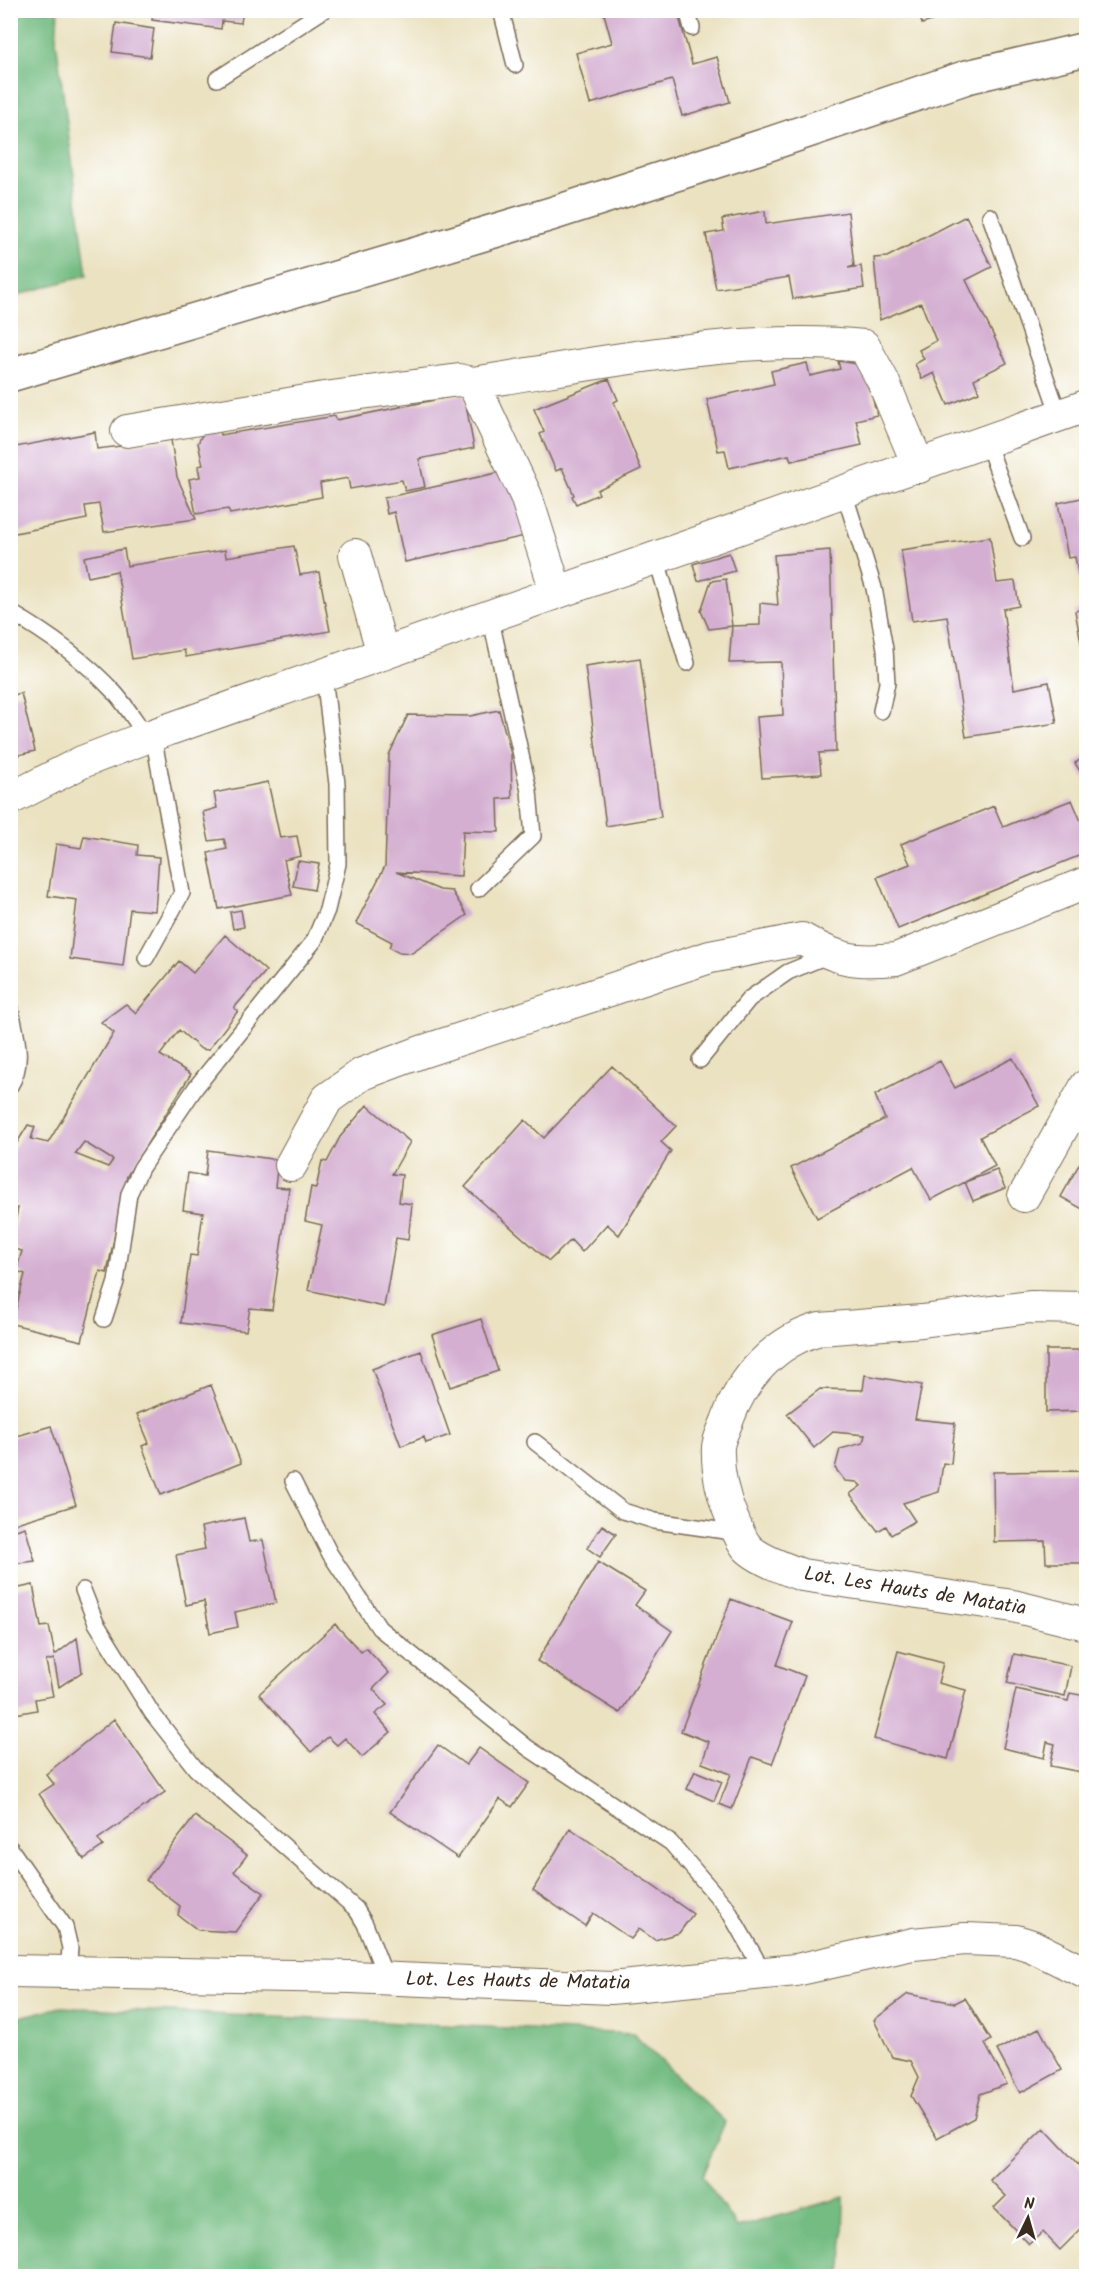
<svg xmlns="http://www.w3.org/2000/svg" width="1097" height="2287" font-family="Kalam,sans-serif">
	<rect width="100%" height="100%" fill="#fff"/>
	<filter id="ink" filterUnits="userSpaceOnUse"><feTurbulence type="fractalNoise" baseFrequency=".0167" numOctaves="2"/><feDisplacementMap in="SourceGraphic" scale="12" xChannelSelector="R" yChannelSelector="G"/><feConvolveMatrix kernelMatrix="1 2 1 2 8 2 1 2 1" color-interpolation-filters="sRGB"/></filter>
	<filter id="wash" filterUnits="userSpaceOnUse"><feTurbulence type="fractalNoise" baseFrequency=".008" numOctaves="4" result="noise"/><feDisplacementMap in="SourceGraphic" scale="24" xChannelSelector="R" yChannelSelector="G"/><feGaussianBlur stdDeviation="1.35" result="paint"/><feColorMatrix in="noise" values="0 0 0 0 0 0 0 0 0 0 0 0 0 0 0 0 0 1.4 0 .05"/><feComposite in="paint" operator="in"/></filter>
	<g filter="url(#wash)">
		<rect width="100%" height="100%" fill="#ebe2c1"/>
		<path fill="#74bc82" stroke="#587350" stroke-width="1.5" d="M11 10 58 11 56 40 87 275 11 297Z
			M61 2007 633 2034 725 2122 702 2176 737 2228 844 2197 842 2276H11V2019Z"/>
		<g id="blocks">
			<path fill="#d4afd1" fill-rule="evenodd" d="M153 10H243L241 23 222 21 221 29 152 20Z
				M464 10H480V11L466 15Z
				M603 10H677L692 64 717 57 730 102 682 116 672 80 590 104 576 53 612 43Z
				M918 10H963V11L922 24Z
				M116 23 154 29 150 57 112 52Z
				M765 211 766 224 848 212 854 266 848 268 861 266 864 288 793 299 789 277 716 289 706 234 724 231 722 219Z
				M966 216 992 267 966 280 1007 363 974 379 979 392 948 405 934 373 922 379 915 364 924 359 919 350 936 341 921 303 880 320 874 258 887 257Z
				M838 361 864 365 877 415 856 420 862 445 791 461 789 455 729 468 725 450 718 451 707 399 774 384 771 371 807 363 810 376 840 369Z
				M609 379 618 400 614 402 641 469 597 490 599 494 576 504 572 496 574 495 562 468 556 471 540 434 544 432 534 409Z
				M464 394 474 448 419 459 425 487 405 491 402 480 350 489 348 478 320 483 322 497 230 514 228 509 196 514 189 479 200 477 198 466 203 465 198 443 204 431 218 426 220 435 335 416 336 420Z
				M95 432 97 449 171 440 177 477 196 519 104 532 99 504 85 506 87 519 10 534V448Z
				M510 470 525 536 405 562 394 512 387 514 384 498Z
				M1086 497V607H1085L1075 557 1068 558 1058 503Z
				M990 537 997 583 1015 581 1019 606 1003 609 1014 689 1049 682 1057 723 966 737 947 616 912 621 901 550Z
				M294 546 300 575 319 572 330 631 186 657 184 650 132 659 117 571 88 577 84 557 124 549 127 566 225 550 226 557Z
				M830 550 836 752 819 753 821 774 762 778 757 717 783 715 781 662 729 663 732 626 760 625V603L778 605 774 555Z
				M729 553 735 571 698 581 693 564Z
				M726 579 732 626 709 629 701 611 711 581Z
				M1086 608V657L1084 658 1075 611Z
				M640 658 661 817 606 826 585 666Z
				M21 693 35 751 10 757V696Z
				M499 710 511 754 512 798 498 799 499 832 463 831 461 876 396 872 440 890 452 891 467 915 412 953 399 952 389 947 392 942 356 923 385 866 389 755 408 715 470 716Z
				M1086 756V781L1075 763Z
				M268 782 280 838 297 836 301 856 284 860 292 895 219 909 208 853 227 849 224 839 209 841 203 812 217 808 214 793Z
				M1072 800 1086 833V853L898 929 877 877 910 864 901 844 994 806 1003 827Z
				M84 836 138 845 137 855 159 857 155 911 130 909 123 966 70 959 77 900 48 896 56 844 81 848Z
				M298 861 319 864 314 890 293 886Z
				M241 910 244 927 233 929 230 912Z
				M225 935 266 971 234 1008 238 1011 208 1050 201 1049 179 1030 160 1055 191 1074 127 1176 107 1273 100 1271 82 1341 12 1324 25 1274 16 1271 22 1251 10 1248 18 1208H14L15 1202 10 1201V1154L28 1125 35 1127 31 1139 48 1143 114 1033 101 1022 126 1004 136 1013 179 961 193 973ZM84 1142 113 1160 108 1167 75 1154Z
				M1013 1058 1039 1106 980 1137 995 1166 965 1182 997 1170 1005 1188 973 1201 965 1182 931 1200 913 1167 817 1218 791 1168 885 1119 875 1095 940 1061 955 1088Z
				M612 1066 676 1126 661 1142 671 1151 619 1235 607 1224 582 1252 571 1240 549 1261 465 1187 525 1120 544 1138Z
				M367 1105 410 1142 392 1174 402 1175 399 1202 412 1204 408 1240 396 1238 384 1307 308 1290 322 1225 305 1221 311 1187 316 1188 322 1161 327 1162 340 1137Z
				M208 1150 278 1160 275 1187 289 1188 272 1310 250 1308 246 1331 181 1323 190 1255 197 1256 203 1213 183 1210 188 1173 205 1176Z
				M1086 1152V1211L1061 1197Z
				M481 1319 498 1371 450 1387 432 1335Z
				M1046 1350H1086V1411L1046 1412Z
				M421 1351 450 1435 426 1443 424 1437 401 1446 372 1369Z
				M865 1375 922 1385 915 1419 955 1423 951 1464 943 1463 939 1492 903 1503 915 1521 891 1535 886 1526 878 1531 850 1494 861 1486 857 1482 845 1481 835 1468 840 1449 863 1443 865 1435 833 1432 814 1448 787 1414 820 1389 863 1390Z
				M211 1385 241 1463 161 1495 142 1446 149 1443 137 1414Z
				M51 1426 76 1505 10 1525V1438Z
				M1086 1471V1563H1046L1045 1541 994 1542 993 1472Z
				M244 1518 249 1542 263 1540 276 1603 235 1612 238 1627 210 1633 204 1601 186 1605 176 1555 205 1549 201 1527Z
				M602 1525 616 1534 600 1557 587 1548Z
				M25 1527 35 1561 10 1564V1532Z
				M598 1562 645 1591 635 1605 672 1631 620 1713 537 1661Z
				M33 1585 41 1627 49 1626 55 1655 77 1638 82 1672 59 1687 54 1659 46 1661 53 1696 35 1699 37 1710 10 1715V1590Z
				M731 1599 793 1622 777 1665 805 1676 772 1764 752 1757 732 1809 719 1804 731 1774 702 1763 709 1742 681 1731Z
				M335 1624 361 1652 366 1648 389 1673 373 1689 387 1705 375 1714 391 1732 362 1757 345 1738 337 1745 328 1737 311 1752 259 1694Z
				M898 1651 943 1663 938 1683 966 1690 948 1759 874 1739Z
				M1014 1654 1071 1666 1065 1696 1007 1683Z
				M1016 1689 1068 1701 1070 1693 1086 1696V1773L1050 1766 1055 1744 1047 1742 1044 1758 1003 1748Z
				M114 1719 165 1792 98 1839 103 1846 84 1859 39 1794 54 1784 46 1774Z
				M438 1745 466 1765 479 1748 529 1783 512 1807 500 1799 458 1858 390 1812Z
				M695 1771 722 1782 714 1801 687 1789Z
				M195 1816 247 1855 234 1872 264 1893 235 1932 198 1930 178 1915 180 1906 146 1880Z
				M570 1828 693 1914 679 1933 655 1940 639 1929 631 1939 593 1913 585 1926 533 1890Z
				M908 1994 955 2003 965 1998 991 2040 985 2044 1007 2084 980 2094 974 2118 937 2138 911 2096 919 2077 911 2061 892 2057 874 2020Z
				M1039 2028 1062 2070 1020 2093 997 2050Z
				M1044 2128 1086 2173V2224L1060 2250 1043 2232 1029 2244 994 2208 1006 2196 990 2180Z"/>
		</g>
	</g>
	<g filter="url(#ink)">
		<use href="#blocks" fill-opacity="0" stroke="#796a57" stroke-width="1.5"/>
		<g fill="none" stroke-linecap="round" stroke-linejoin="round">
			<defs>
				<path id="lane" d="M501 10 515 65
					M687 10 692 28
					M217 79 324 10
					M990 216 1059 415
					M987 442 1022 538
					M844 492 874 588 885 649 887 683 881 711
					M656 557 687 663
					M10 612C47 633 85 661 114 692 126 705 136 722 147 737
					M478 889 533 836 529 791 490 616
					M146 958 182 893 153 735
					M10 1005C15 1032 26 1061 10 1086
					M700 1060 749 999 788 972 829 955
					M104 1319 116 1282 129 1194 141 1168 196 1087 314 941 327 910 338 864 337 784 324 676
					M535 1442 623 1511 655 1521 739 1533
					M293 1481 330 1554 379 1628 528 1748 671 1843 727 1908 764 1973
					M83 1590 96 1623 152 1713 196 1769 356 1909 365 1924 386 1978
					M10 1848 65 1927 70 1948 68 1972"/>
				<path id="street" d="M473 383C596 364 740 333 864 346L883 381 919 467
					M127 431 324 398 459 380 473 383 526 496 556 591
					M355 555 383 654
					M10 799 82 762 147 737 1086 406
					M291 1165 327 1099 362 1074 421 1052 710 957 802 939C838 960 855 963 896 959L1086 883
					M1024 1196 1086 1086
					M1086 1308 1030 1307 922 1321 820 1329C775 1341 742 1378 727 1421 724 1429 719 1438 718 1447 717 1473 722 1494 732 1518 736 1527 740 1538 746 1546 755 1558 788 1570 802 1575L1013 1606 1086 1624
					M10 1971 351 1977 611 1988 796 1970 913 1944 965 1939 1016 1941 1032 1946 1086 1973"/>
				<path id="secondary" d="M10 375 551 214 760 147 967 77 1086 49"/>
			</defs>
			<use href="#lane" stroke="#796a57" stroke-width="18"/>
			<use href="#street" stroke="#796a57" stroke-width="34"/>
			<use href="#secondary" stroke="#796a57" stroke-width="36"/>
			<use href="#lane" stroke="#fff" stroke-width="15"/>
			<use href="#street" stroke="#fff" stroke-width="32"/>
			<use href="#secondary" stroke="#fff" stroke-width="33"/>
		</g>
	</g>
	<g text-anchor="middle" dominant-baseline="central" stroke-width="4.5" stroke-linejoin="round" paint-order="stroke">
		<g font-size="20" fill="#3b2a1e" stroke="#fff">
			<text transform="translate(915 1592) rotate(9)">Lot. Les Hauts de Matatia</text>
			<text transform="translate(518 1982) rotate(1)">Lot. Les Hauts de Matatia</text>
		</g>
	</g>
	<rect width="1097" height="2287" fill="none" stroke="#fff" stroke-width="36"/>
	<g transform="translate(1028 2218) rotate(5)" stroke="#ffffff" stroke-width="4.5" paint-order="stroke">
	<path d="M0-4.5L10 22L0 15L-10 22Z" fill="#3b2a1e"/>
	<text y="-9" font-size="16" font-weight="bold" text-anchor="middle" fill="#3b2a1e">N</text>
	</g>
</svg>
